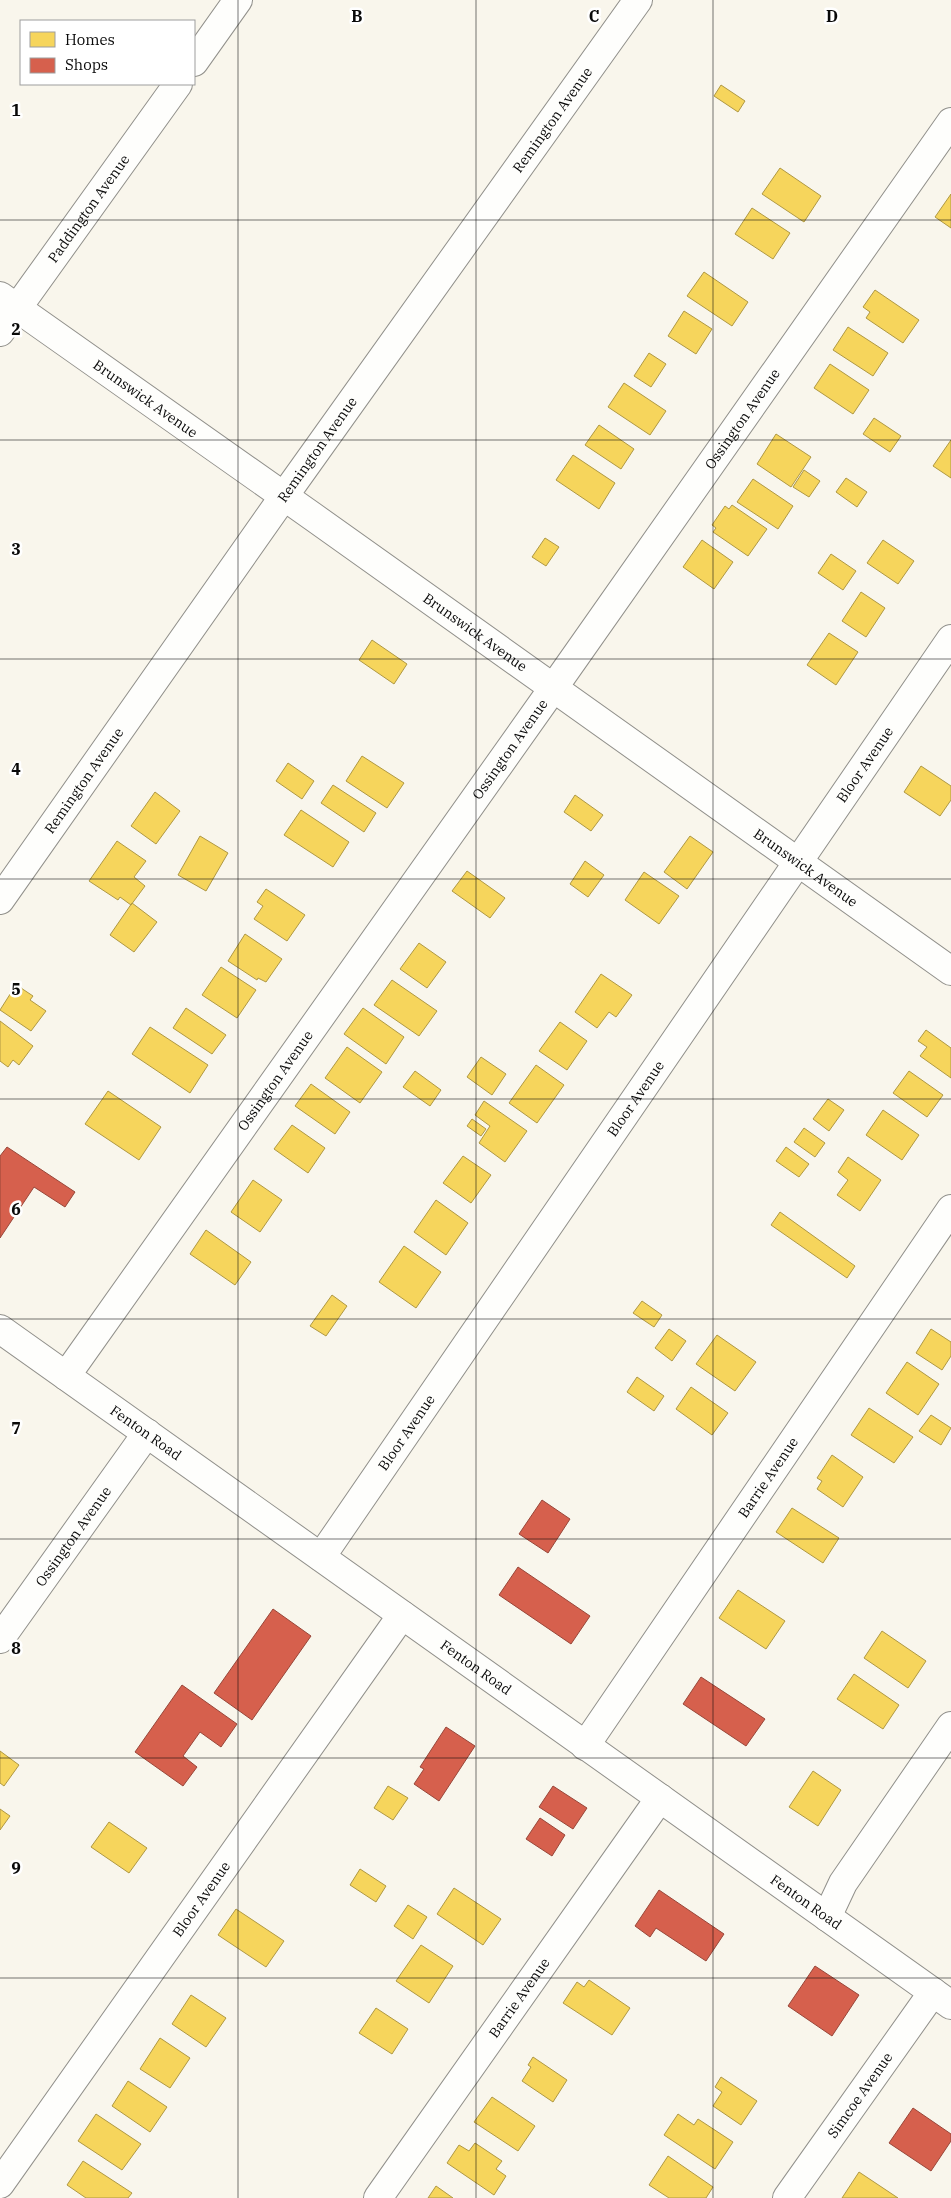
<svg xmlns="http://www.w3.org/2000/svg" width="951" height="2198" font-family="'IBM Plex Serif',serif">
	<rect width="100%" height="100%" fill="#f9f6ec"/>
	<path fill="#f6d55c" stroke="#af9843" d="M721 85 745 101 738 112 714 96Z
		M780 168 821 196 804 222 762 194Z
		M951 194V228L935 217Z
		M752 208 790 233 773 259 735 234Z
		M704 272 748 302 732 326 687 296Z
		M875 290 919 320 903 343 866 318 870 312 863 307Z
		M684 311 712 329 696 354 668 336Z
		M848 327 888 353 873 376 833 350Z
		M649 353 666 364 651 387 634 376Z
		M830 364 869 390 853 414 814 388Z
		M624 383 666 411 650 435 608 407Z
		M874 418 901 436 890 452 863 434Z
		M599 425 634 449 621 469 585 445Z
		M776 434 811 457 791 487 757 464Z
		M951 440V478L933 466Z
		M573 455 615 483 599 509 556 480Z
		M804 470 820 481 809 497 793 487Z
		M846 478 867 492 857 507 836 492Z
		M753 479 793 506 778 529 737 502Z
		M732 505 767 529 748 556 713 532 716 528 712 525 725 506 729 509Z
		M545 538 559 547 546 566 532 557Z
		M702 540 733 562 714 589 683 567Z
		M883 540 914 561 898 584 867 563Z
		M831 554 856 571 843 590 818 573Z
		M861 592 885 608 866 637 842 621Z
		M829 633 858 652 836 685 807 665Z
		M372 640 407 664 394 684 359 660Z
		M362 756 404 783 387 808 346 781Z
		M288 763 314 781 302 799 276 781Z
		M921 766 951 786V800L940 816 904 792Z
		M333 785 376 813 364 832 321 803Z
		M155 792 180 811 156 844 131 826Z
		M575 795 603 815 591 831 564 812Z
		M301 810 349 842 333 867 284 835Z
		M200 836 228 853 206 891 178 875Z
		M690 836 713 852 687 889 664 872Z
		M117 841 146 861 134 877 145 886 131 905 120 897 118 900 89 881Z
		M585 861 604 875 588 897 570 884Z
		M467 871 505 898 490 918 452 891Z
		M644 872 679 896 659 924 625 900Z
		M266 889 305 915 287 941 254 919 263 906 257 902Z
		M132 903 157 922 134 952 110 935Z
		M245 934 282 959 266 982 258 978 257 980 228 961Z
		M419 943 446 962 427 988 400 969Z
		M221 967 256 990 237 1018 202 995Z
		M601 974 632 995 616 1017 609 1012 597 1028 575 1012Z
		M392 980 437 1011 419 1036 374 1005Z
		M14 988 19 991 21 988 33 996 30 1000 46 1011 31 1031 0 1010Z
		M186 1008 226 1035 212 1054 173 1028Z
		M363 1008 404 1037 386 1064 344 1034Z
		M0 1021 33 1046 19 1065 13 1060 8 1067 0 1061Z
		M560 1022 587 1041 567 1070 539 1051Z
		M150 1027 208 1065 190 1093 132 1054Z
		M926 1030 951 1048V1078L920 1056 927 1047 918 1041Z
		M347 1047 382 1072 360 1103 325 1078Z
		M481 1057 506 1074 492 1095 467 1077Z
		M536 1065 564 1085 537 1123 509 1103Z
		M415 1071 441 1090 430 1106 403 1087Z
		M909 1071 943 1095 927 1117 893 1093Z
		M311 1084 350 1112 335 1134 295 1106Z
		M108 1091 161 1127 139 1160 85 1124Z
		M828 1099 844 1110 829 1131 813 1119Z
		M484 1101 527 1131 505 1162 479 1143 490 1126 475 1115Z
		M883 1110 919 1135 902 1160 866 1135Z
		M472 1119 486 1129 481 1136 467 1126Z
		M292 1125 325 1148 308 1173 274 1149Z
		M804 1128 825 1143 815 1157 794 1142Z
		M786 1147 809 1164 799 1177 776 1161Z
		M463 1156 491 1175 471 1203 443 1183Z
		M848 1157 881 1180 860 1211 837 1195 848 1180 838 1172Z
		M253 1180 282 1200 260 1232 231 1212Z
		M436 1200 468 1223 446 1255 414 1232Z
		M780 1212 855 1266 847 1278 771 1225Z
		M206 1230 251 1262 235 1285 190 1254Z
		M404 1246 441 1272 416 1308 379 1282Z
		M332 1295 347 1306 326 1336 310 1326Z
		M642 1301 662 1315 654 1327 633 1313Z
		M669 1329 686 1341 672 1361 655 1348Z
		M931 1329 951 1342V1356L942 1370 916 1353Z
		M717 1335 756 1362 735 1391 696 1364Z
		M907 1362 939 1384 918 1415 886 1393Z
		M637 1377 664 1396 654 1411 627 1392Z
		M691 1387 728 1413 712 1435 676 1409Z
		M869 1408 913 1437 894 1463 851 1435Z
		M931 1415 951 1428 941 1445 919 1431Z
		M832 1455 863 1477 843 1507 817 1489 822 1481 817 1478Z
		M792 1508 839 1538 823 1563 776 1532Z
		M738 1590 785 1621 766 1649 719 1618Z
		M882 1631 926 1661 908 1688 864 1658Z
		M854 1674 899 1705 883 1729 837 1699Z
		M0 1751 19 1765 4 1786 0 1783Z
		M813 1771 841 1790 818 1826 789 1807Z
		M388 1786 408 1798 393 1820 374 1808Z
		M0 1809 10 1816 0 1830Z
		M109 1822 147 1848 129 1873 91 1847Z
		M360 1869 386 1886 376 1902 350 1885Z
		M454 1888 501 1919 483 1945 437 1914Z
		M408 1905 427 1917 413 1939 394 1926Z
		M236 1909 284 1941 266 1967 218 1935Z
		M421 1945 453 1966 429 2003 396 1981Z
		M589 1980 630 2008 612 2035 563 2003 577 1982 584 1987Z
		M191 1995 226 2018 206 2047 172 2024Z
		M376 2008 408 2029 392 2054 359 2033Z
		M160 2038 190 2058 170 2088 140 2069Z
		M533 2057 567 2080 553 2102 522 2081 531 2067 528 2065Z
		M721 2077 757 2101 741 2125 713 2106 722 2092 715 2087Z
		M128 2081 167 2107 150 2132 112 2106Z
		M492 2097 535 2126 518 2151 474 2122Z
		M96 2114 141 2144 122 2170 78 2141Z
		M678 2114 694 2125 698 2119 733 2142 715 2169 664 2135Z
		M475 2143 502 2161 496 2169 506 2176 494 2195 447 2163 459 2145 469 2151Z
		M668 2156 713 2187 706 2198H669L649 2185Z
		M83 2161 132 2193 128 2198H86L67 2185Z
		M859 2172 898 2198H842Z
		M436 2186 453 2198H428Z"/>
	<path fill="#d6604d" stroke="#984639" d="M7 1147 75 1192 65 1207 34 1187 0 1238V1156Z
		M542 1500 570 1519 548 1553 519 1534Z
		M518 1567 590 1616 571 1644 499 1595Z
		M273 1609 311 1636 252 1720 214 1693Z
		M701 1677 765 1719 746 1746 683 1704Z
		M182 1685 237 1724 221 1747 200 1732 183 1756 197 1767 183 1786 135 1752Z
		M446 1727 475 1746 439 1801 414 1784 424 1769 420 1767Z
		M553 1786 587 1808 573 1829 539 1807Z
		M540 1818 565 1835 552 1856 526 1839Z
		M659 1890 724 1934 706 1961 656 1928 650 1937 635 1926Z
		M815 1966 859 1995 832 2036 788 2006Z
		M913 2108 951 2134V2141L931 2171 889 2143Z"/>
	<g fill="none" stroke-linecap="round" stroke-linejoin="round">
		<defs>
			<g id="minor">
				<path d="M194 62 238 0"/>
				<path id="s1" d="M0 296 312 516 951 971"/>
				<path id="s2" d="M0 332 178 84"/>
				<path id="s3" d="M0 900 284 496 638 0"/>
				<path id="s4" d="M0 1329 951 2005"/>
				<path id="s5" d="M66 1376 554 687 951 122"/>
				<path id="s6" d="M321 1557 951 639"/>
				<path id="s7" d="M0 1639 147 1433"/>
				<path id="s8" d="M585 1746 951 1209"/>
				<path d="M827 1917 843 1883 951 1726"/>
				<path id="s9" d="M0 2184 402 1615"/>
				<path id="s10" d="M378 2198 660 1798"/>
				<path id="s11" d="M787 2198 933 1992"/>
			</g>
		</defs>
		<use href="#minor" stroke="#91908b" stroke-width="30"/>
		<use href="#minor" stroke="#fefefc" stroke-width="28"/>
	</g>
	<path fill="none" stroke="#090909" stroke-width="1" stroke-opacity="0.55" d="M238 0V2198M476 0V2198M713 0V2198M0 220H951M0 440H951M0 659H951M0 879H951M0 1099H951M0 1319H951M0 1539H951M0 1758H951M0 1978H951"/>
	<g text-anchor="middle" dominant-baseline="central" stroke-width="5" stroke-linejoin="round" paint-order="stroke">
		<g font-size="14" fill="#090909" stroke="#fff">
			<text stroke="none"><textPath href="#s3" startOffset="956">Remington Avenue</textPath></text>
			<text stroke="none"><textPath href="#s2" startOffset="152">Paddington Avenue</textPath></text>
			<text stroke="none"><textPath href="#s1" startOffset="178">Brunswick Avenue</textPath></text>
			<text stroke="none"><textPath href="#s5" startOffset="1172">Ossington Avenue</textPath></text>
			<text stroke="none"><textPath href="#s3" startOffset="551">Remington Avenue</textPath></text>
			<text stroke="none"><textPath href="#s1" startOffset="582">Brunswick Avenue</textPath></text>
			<text stroke="none"><textPath href="#s5" startOffset="768">Ossington Avenue</textPath></text>
			<text stroke="none"><textPath href="#s6" startOffset="961">Bloor Avenue</textPath></text>
			<text stroke="none"><textPath href="#s3" startOffset="146">Remington Avenue</textPath></text>
			<text stroke="none"><textPath href="#s1" startOffset="988">Brunswick Avenue</textPath></text>
			<text stroke="none"><textPath href="#s5" startOffset="362">Ossington Avenue</textPath></text>
			<text stroke="none"><textPath href="#s6" startOffset="556">Bloor Avenue</textPath></text>
			<text stroke="none"><textPath href="#s4" startOffset="179">Fenton Road</textPath></text>
			<text stroke="none"><textPath href="#s6" startOffset="151">Bloor Avenue</textPath></text>
			<text stroke="none"><textPath href="#s8" startOffset="325">Barrie Avenue</textPath></text>
			<text stroke="none"><textPath href="#s7" startOffset="126">Ossington Avenue</textPath></text>
			<text stroke="none"><textPath href="#s4" startOffset="584">Fenton Road</textPath></text>
			<text stroke="none"><textPath href="#s9" startOffset="349">Bloor Avenue</textPath></text>
			<text stroke="none"><textPath href="#s4" startOffset="989">Fenton Road</textPath></text>
			<text stroke="none"><textPath href="#s10" startOffset="245">Barrie Avenue</textPath></text>
			<text stroke="none"><textPath href="#s11" startOffset="126">Simcoe Avenue</textPath></text>
		</g>
	</g>
	<g font-size="16" text-anchor="middle" font-weight="bold" fill="#090909" stroke="#fff" stroke-width="5" stroke-linejoin="round" paint-order="stroke">
		<text x="357" y="22">B</text>
		<text x="594" y="22">C</text>
		<text x="832" y="22">D</text>
		<text x="16" y="116">1</text>
		<text x="16" y="335">2</text>
		<text x="16" y="555">3</text>
		<text x="16" y="775">4</text>
		<text x="16" y="995">5</text>
		<text x="16" y="1215">6</text>
		<text x="16" y="1434">7</text>
		<text x="16" y="1654">8</text>
		<text x="16" y="1874">9</text>
	</g>
	<rect x="20" y="20" width="175" height="65" fill="#ffffff" stroke="#9d9d9d"/>
	<rect x="30" y="32" width="25" height="15" fill="#f6d55c" stroke="#9d9d9d"/>
	<text x="65" y="45" font-size="15" fill="#090909">Homes</text>
	<rect x="30" y="58" width="25" height="15" fill="#d6604d" stroke="#9d9d9d"/>
	<text x="65" y="70" font-size="15" fill="#090909">Shops</text>
</svg>
